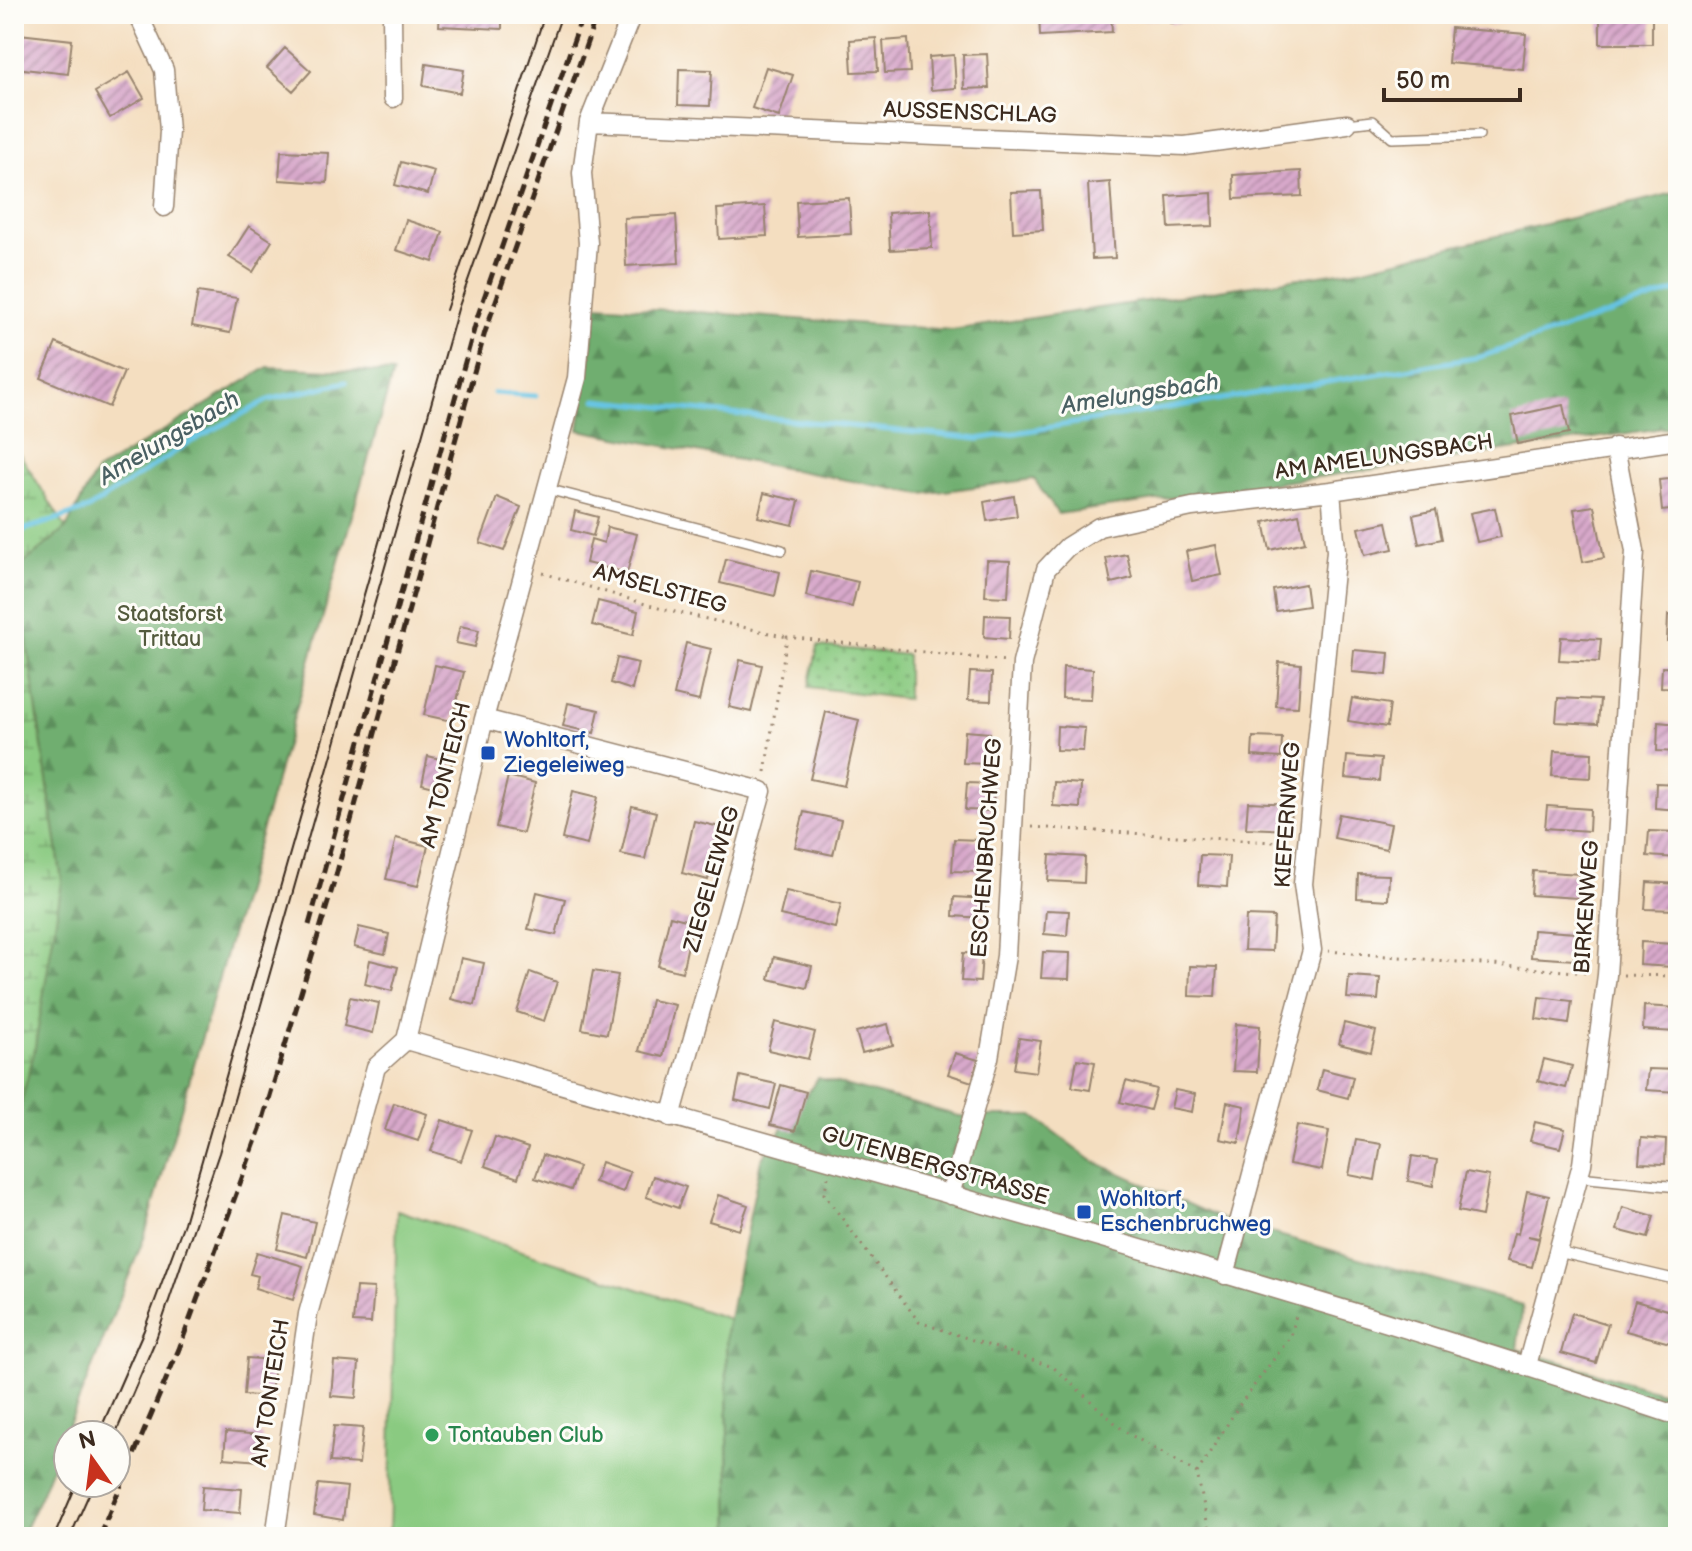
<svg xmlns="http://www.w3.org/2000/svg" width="1692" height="1551" font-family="'Balsamiq Sans',sans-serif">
	<defs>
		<pattern id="forest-firs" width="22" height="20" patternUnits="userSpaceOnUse" patternTransform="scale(2)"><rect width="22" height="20" fill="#6fae6f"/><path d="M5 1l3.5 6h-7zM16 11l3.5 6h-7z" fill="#5c8e5b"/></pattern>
		<pattern id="wetland-marsh" width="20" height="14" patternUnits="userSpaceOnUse" patternTransform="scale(2)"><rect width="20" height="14" fill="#8aca81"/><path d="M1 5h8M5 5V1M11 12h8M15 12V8" fill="none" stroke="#72a469"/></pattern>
		<pattern id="park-dots" width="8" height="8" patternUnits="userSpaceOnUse" patternTransform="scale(2)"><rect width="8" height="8" fill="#8aca81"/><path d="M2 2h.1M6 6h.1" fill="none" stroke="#72a469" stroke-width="1.8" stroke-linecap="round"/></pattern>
		<pattern id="building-hatch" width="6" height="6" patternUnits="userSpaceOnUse" patternTransform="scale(2)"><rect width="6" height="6" fill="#d8a9cb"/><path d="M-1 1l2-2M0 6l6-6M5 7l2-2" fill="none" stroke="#b08aa4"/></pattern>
	</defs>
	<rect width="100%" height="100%" fill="#fdfcf7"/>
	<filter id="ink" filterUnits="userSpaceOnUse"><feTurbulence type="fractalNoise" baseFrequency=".0125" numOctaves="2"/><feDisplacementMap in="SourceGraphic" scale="16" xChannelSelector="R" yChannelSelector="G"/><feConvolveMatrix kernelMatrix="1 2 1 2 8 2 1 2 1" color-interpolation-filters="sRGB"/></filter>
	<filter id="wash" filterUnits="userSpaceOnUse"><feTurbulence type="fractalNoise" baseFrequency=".006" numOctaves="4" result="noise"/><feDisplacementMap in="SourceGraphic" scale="32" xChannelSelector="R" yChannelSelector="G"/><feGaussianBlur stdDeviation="1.8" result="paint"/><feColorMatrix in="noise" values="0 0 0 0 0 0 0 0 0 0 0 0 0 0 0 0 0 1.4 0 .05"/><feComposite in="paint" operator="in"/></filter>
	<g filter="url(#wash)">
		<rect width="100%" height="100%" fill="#f4dec0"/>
		<path fill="#8aca81" stroke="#627a50" stroke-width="2" d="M397 1210 729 1319 726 1333 730 1537H389Z"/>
		<path fill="url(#forest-firs)" stroke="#556c46" stroke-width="2" d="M1678 192V426L1058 514 1034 479 922 494 579 430 597 305 952 330 1360 269Z
			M268 367 393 373 144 1238 40 1497 21 1537H14V1127L62 882 16 569 66 528 96 472Z
			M818 1078 959 1116H1033L1091 1160 1219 1218 1523 1305 1517 1349 1678 1397V1537H730L726 1333 761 1160Z"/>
		<path fill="url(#wetland-marsh)" stroke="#627a50" stroke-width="2" d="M14 445 66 528 16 570 62 882 34 1053 14 1129Z"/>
		<path fill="url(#park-dots)" stroke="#627a50" stroke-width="2" d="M818 646 907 655V699L809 687Z"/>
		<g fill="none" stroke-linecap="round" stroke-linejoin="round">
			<path stroke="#66c4e4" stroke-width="5" d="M494 393 536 396
				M596 400 978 439 1480 357 1678 290
				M14 533 88 509 187 444 268 400 346 382"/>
		</g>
		<g id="blocks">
			<path fill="url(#building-hatch)" d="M440 14H502V29L439 26Z
				M1039 14H1111L1112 32 1040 36Z
				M1139 14H1164V19L1139 20Z
				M1170 14H1195L1196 22 1170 23Z
				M1600 14H1652V44H1600Z
				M1451 28 1526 34 1523 69 1448 63Z
				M19 34 72 40 68 74 15 68Z
				M876 38 878 71 852 72 850 40Z
				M908 39 910 72 885 73 883 41Z
				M285 48 311 71 293 91 267 68Z
				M987 54 989 88 964 89 963 55Z
				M954 55 956 88 931 90 929 57Z
				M426 64 464 70 460 93 423 86Z
				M766 67 793 75 779 117 752 108Z
				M679 69 712 70 710 106 678 105Z
				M129 72 144 98 110 118 95 92Z
				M281 151 329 153 327 183 279 180Z
				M401 162 434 171 428 194 395 185Z
				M1301 171 1302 196 1234 199 1233 175Z
				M1110 182 1115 258 1092 259 1088 184Z
				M1041 191 1043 230 1013 232 1011 192Z
				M1212 193 1213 226 1169 228 1167 196Z
				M849 198 851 234 798 237 796 201Z
				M765 206 767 236 719 239 717 209Z
				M930 210 932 248 890 250 888 213Z
				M676 215 679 263 626 266 624 218Z
				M406 220 443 232 433 262 396 250Z
				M249 226 272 241 253 272 229 257Z
				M198 292 237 298 230 333 192 326Z
				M56 343 124 372 109 407 41 378Z
				M1563 405 1569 433 1518 444 1512 416Z
				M1678 478V509L1662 511 1659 480Z
				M764 493 799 501 793 525 758 517Z
				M1014 496 1017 516 987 521 984 502Z
				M497 497 521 507 504 551 480 543Z
				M1594 506 1604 558 1583 562 1574 509Z
				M1495 508 1501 537 1477 542 1470 513Z
				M1436 510 1442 539 1419 544 1413 515Z
				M575 511 598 517 593 536 571 530Z
				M1299 514 1305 542 1270 550 1264 522Z
				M1387 522 1393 549 1365 555 1359 528Z
				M607 527 637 534 627 573 586 563 591 539 604 543Z
				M1216 545 1222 575 1192 581 1186 551Z
				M1127 554 1132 578 1111 583 1106 558Z
				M726 559 780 572 775 596 720 583Z
				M987 560 1010 561 1008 597 985 596Z
				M811 571 858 582 852 607 806 596Z
				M1305 584 1308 606 1276 611 1273 590Z
				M598 601 638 611 633 635 592 625Z
				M985 615 1010 616 1009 639 984 637Z
				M1668 615 1678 616V641H1667Z
				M460 626 479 630 475 647 456 643Z
				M1561 637 1601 639 1599 662 1559 660Z
				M686 643 711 649 699 701 674 695Z
				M1354 650 1389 653 1387 675 1352 672Z
				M617 658 638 663 632 690 611 683Z
				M740 660 762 665 751 712 729 707Z
				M1279 662 1301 664 1298 707 1276 706Z
				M435 665 464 672 452 721 424 715Z
				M1063 667 1093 669 1091 699 1062 698Z
				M1662 667 1678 668V688L1661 687Z
				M970 672 992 673 991 701 968 700Z
				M1352 698 1390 704 1387 727 1348 721Z
				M1558 698 1600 700 1598 724 1556 722Z
				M568 703 599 710 594 733 563 726Z
				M826 712 859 720 844 786 810 779Z
				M1658 722 1678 724V752L1657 751Z
				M1057 726 1085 728 1083 751 1056 750Z
				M965 731 990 733 988 764 963 763Z
				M1253 737 1282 738 1281 758 1252 756Z
				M1554 751 1592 753 1591 778 1552 776Z
				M428 756 452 762 446 790 422 784Z
				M1347 756 1381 759 1379 781 1345 778Z
				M508 776 535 783 523 833 496 827Z
				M1054 782 1081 784 1080 808 1053 806Z
				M967 783 994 784 993 811 965 810Z
				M1656 783 1678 784V810L1655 808Z
				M573 791 598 797 587 845 562 839Z
				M1248 802 1291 804 1290 830 1246 828Z
				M632 806 656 812 645 859 621 854Z
				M1547 806 1590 809 1589 831 1545 828Z
				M804 812 841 820 833 855 795 847Z
				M1339 814 1391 824 1386 849 1334 838Z
				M694 821 720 827 708 880 682 873Z
				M1649 831 1678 832V858L1647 856Z
				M396 838 428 846 418 886 386 879Z
				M954 839 979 840 978 872 952 871Z
				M1050 855 1085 857 1084 883 1048 881Z
				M1200 855 1229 856 1227 887 1198 885Z
				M1533 871 1580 874 1578 898 1531 895Z
				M1358 874 1389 875 1388 900 1357 898Z
				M1647 882 1678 884 1676 910 1645 909Z
				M786 891 841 904 835 928 780 915Z
				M537 892 565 899 556 935 528 929Z
				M954 897 985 899 984 918 953 916Z
				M1046 910 1069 911 1067 936 1044 934Z
				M670 916 693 922 682 972 658 966Z
				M1246 916 1274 917 1272 951 1244 950Z
				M359 927 389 934 385 954 354 947Z
				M1533 930 1576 933 1574 960 1531 957Z
				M1641 942 1673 944 1672 967 1640 965Z
				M1043 952 1070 953 1069 979 1041 978Z
				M963 953 982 954 980 982 961 981Z
				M774 957 812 966 807 988 769 979Z
				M461 958 484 963 475 1005 451 999Z
				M370 960 398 967 392 991 365 984Z
				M1190 966 1217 967 1215 997 1189 996Z
				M593 971 618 975 607 1034 582 1029Z
				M530 972 557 982 544 1021 517 1012Z
				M1349 976 1380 978 1378 1000 1347 998Z
				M350 997 379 1003 373 1033 344 1026Z
				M1539 997 1572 1001 1569 1024 1536 1019Z
				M651 1000 675 1005 663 1057 639 1051Z
				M1644 1006 1677 1008 1676 1032 1643 1030Z
				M775 1022 815 1032 808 1059 768 1050Z
				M1344 1023 1376 1031 1371 1052 1339 1044Z
				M888 1024 893 1045 862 1053 856 1032Z
				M1236 1024 1260 1026 1257 1072 1233 1071Z
				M1019 1038 1041 1041 1036 1072 1014 1069Z
				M955 1053 978 1060 972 1082 948 1074Z
				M1077 1059 1095 1062 1090 1090 1072 1087Z
				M1544 1059 1572 1066 1566 1088 1538 1081Z
				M1322 1069 1353 1077 1348 1098 1317 1090Z
				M1648 1069 1678 1070 1677 1092 1646 1090Z
				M740 1076 776 1084 770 1109 735 1100Z
				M1126 1081 1156 1089 1150 1110 1120 1102Z
				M781 1085 806 1092 795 1131 770 1125Z
				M1175 1090 1195 1094 1192 1112 1171 1108Z
				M1227 1102 1245 1106 1239 1143 1220 1139Z
				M394 1103 427 1114 418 1141 385 1130Z
				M442 1120 472 1130 461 1161 431 1151Z
				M1535 1122 1565 1129 1560 1148 1530 1141Z
				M1297 1125 1329 1131 1322 1170 1289 1164Z
				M495 1137 528 1148 518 1178 485 1166Z
				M1641 1138 1666 1140 1665 1164 1639 1163Z
				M1356 1140 1381 1144 1375 1180 1349 1175Z
				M543 1155 579 1167 571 1190 535 1178Z
				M1412 1156 1437 1160 1433 1186 1408 1181Z
				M601 1162 630 1172 623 1192 594 1182Z
				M1466 1172 1489 1176 1482 1216 1458 1211Z
				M653 1176 686 1187 678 1208 646 1197Z
				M1527 1191 1549 1196 1539 1238 1528 1236 1539 1239 1532 1267 1507 1261 1514 1233 1518 1234Z
				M718 1195 748 1205 739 1230 709 1221Z
				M1623 1207 1654 1216 1648 1238 1617 1230Z
				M285 1215 315 1222 307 1257 277 1249Z
				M257 1252 303 1266 293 1300 255 1288 258 1276 250 1274Z
				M356 1287 374 1288 371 1323 353 1322Z
				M1635 1301 1678 1313 1670 1343 1626 1331Z
				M1572 1313 1608 1324 1596 1363 1561 1353Z
				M247 1358 274 1360 271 1397 244 1395Z
				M334 1361 359 1363 356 1398 331 1396Z
				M334 1426 363 1428 359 1464 330 1462Z
				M226 1432 262 1435 260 1461 224 1458Z
				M318 1484 347 1487 343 1520 314 1515Z
				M203 1486 242 1489 240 1513 201 1510Z"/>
		</g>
	</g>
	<g filter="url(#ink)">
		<use href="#blocks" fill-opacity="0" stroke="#98846f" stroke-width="2"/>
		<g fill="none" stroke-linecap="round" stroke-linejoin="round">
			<defs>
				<path id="service" d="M1347 124 1373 121 1392 138 1479 135
					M547 489 782 550
					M1579 1177 1678 1187
					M1558 1252 1678 1280"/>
				<path id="minor" d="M138 14 164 70 169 131 164 207
					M392 14 393 98
					M589 122 1185 146 1347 124
					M484 719 762 791 671 1117
					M406 1040C831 1163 1259 1275 1678 1416
					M950 1195 989 1058 1006 956 1022 663 1046 569 1067 547 1099 527 1192 507 1331 491 1678 440
					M1225 1275 1312 950 1303 884 1336 551 1331 491
					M1527 1365 1582 1164 1607 975 1635 551 1615 447
					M275 1537 308 1314 376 1067 406 1040 484 719 577 378 588 243 582 173 589 122 632 14"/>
			</defs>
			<use href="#service" stroke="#98846f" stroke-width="12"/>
			<use href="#minor" stroke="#98846f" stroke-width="21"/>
			<path stroke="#98846f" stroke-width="3" stroke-dasharray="2 6" stroke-linecap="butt" d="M543 573 662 609 787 637
				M765 772 787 637 1006 661
				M1032 827 1288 843
				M1328 951 1588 973
				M1623 975 1678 976
				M828 1177 824 1194 919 1322 1053 1367 1124 1431 1197 1473 1209 1531 1229 1537
				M1197 1473 1238 1407 1291 1336 1296 1315"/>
			<use href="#service" stroke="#fff" stroke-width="9"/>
			<use href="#minor" stroke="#fff" stroke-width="18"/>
			<path stroke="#3b2a1e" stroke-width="2" d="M446 310 545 14
				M98 1435 144 1330 184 1223 406 448
				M115 1435 156 1339 219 1153 458 309 562 14
				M54 1537 77 1483
				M70 1537 94 1483"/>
			<path stroke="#3b2a1e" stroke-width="5" stroke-dasharray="12 6" stroke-linecap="butt" d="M309 925 478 315 583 14
				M99 1537 179 1349 260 1129 335 879 485 332 597 14"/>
		</g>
	</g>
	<g fill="#1a4fb4" stroke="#fdfcf7" stroke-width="3">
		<rect x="480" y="745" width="16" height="16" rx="4"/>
		<rect x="1076" y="1204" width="16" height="16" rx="4"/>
	</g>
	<circle fill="#2e9e5b" stroke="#fdfcf7" stroke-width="3" cx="432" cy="1435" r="8"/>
	<g text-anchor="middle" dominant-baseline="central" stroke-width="6" stroke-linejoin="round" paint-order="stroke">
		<g font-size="22" fill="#3b2a1e" stroke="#fdfcf7">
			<text transform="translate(970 113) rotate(2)">AUSSENSCHLAG</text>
			<text transform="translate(1384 457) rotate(-8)">AM AMELUNGSBACH</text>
			<text transform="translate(660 589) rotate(15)">AMSELSTIEG</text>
			<text transform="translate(446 775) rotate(-76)">AM TONTEICH</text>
			<text transform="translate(1288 815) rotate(-86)">KIEFERNWEG</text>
			<text transform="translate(987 848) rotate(-86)">ESCHENBRUCHWEG</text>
			<text transform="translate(712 879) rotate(-74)">ZIEGELEIWEG</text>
			<text transform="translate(1587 907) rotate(-86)">BIRKENWEG</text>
			<text transform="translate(935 1166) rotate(16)">GUTENBERGSTRASSE</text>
			<text transform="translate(271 1393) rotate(-81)">AM TONTEICH</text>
		</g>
		<g font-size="22" fill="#535a3c" stroke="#fdfcf7">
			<text x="170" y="614">Staatsforst<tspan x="170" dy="25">Trittau</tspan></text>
		</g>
		<g font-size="22" fill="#164399" stroke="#fdfcf7" text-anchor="start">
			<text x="504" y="740">Wohltorf,<tspan x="504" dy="25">Ziegeleiweg</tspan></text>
			<text x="1100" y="1199">Wohltorf,<tspan x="1100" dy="25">Eschenbruchweg</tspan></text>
		</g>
		<g font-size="22" fill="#27864d" stroke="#fdfcf7" text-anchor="start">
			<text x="448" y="1435">Tontauben Club</text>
		</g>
		<g font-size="24" font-style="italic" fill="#4a6063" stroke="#fdfcf7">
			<text transform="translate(1140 394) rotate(-9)">Amelungsbach</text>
			<text transform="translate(169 438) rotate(-31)">Amelungsbach</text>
		</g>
	</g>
	<rect width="1692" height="1551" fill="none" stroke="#fdfcf7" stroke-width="48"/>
	<g transform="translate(92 1459) rotate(346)"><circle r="38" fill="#fdfcf7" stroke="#afa8a0" stroke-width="2"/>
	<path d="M0-6L14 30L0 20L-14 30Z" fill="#c8321e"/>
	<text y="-12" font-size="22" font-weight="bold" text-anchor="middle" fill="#3b2a1e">N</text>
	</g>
	<path d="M1384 88v12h136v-12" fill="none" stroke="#3b2a1e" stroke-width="4"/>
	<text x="1396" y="88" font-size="24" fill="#3b2a1e" stroke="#fdfcf7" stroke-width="6" paint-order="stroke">50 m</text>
</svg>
